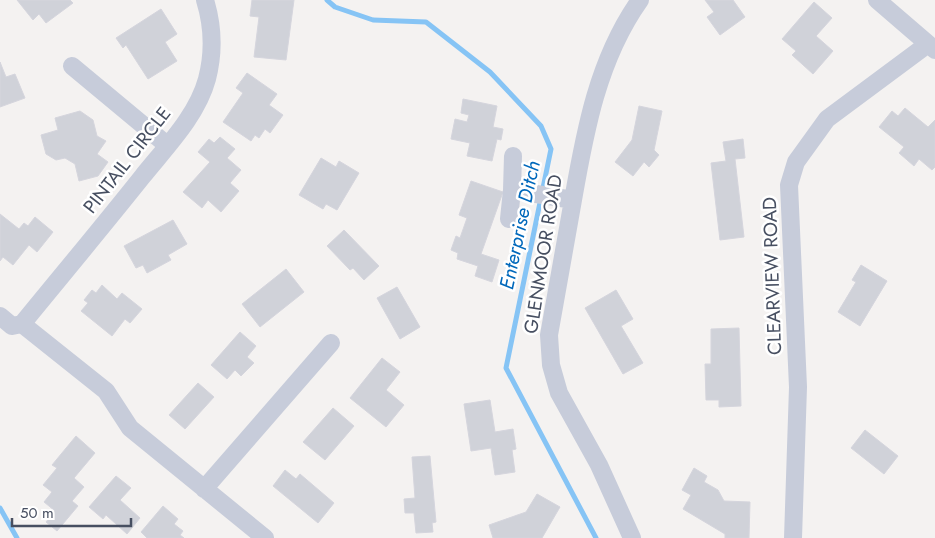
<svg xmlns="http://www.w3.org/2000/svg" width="935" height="538" font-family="Jost,sans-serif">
	<rect width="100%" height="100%" fill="#f4f2f1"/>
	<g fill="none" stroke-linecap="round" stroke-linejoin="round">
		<path stroke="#86c4f5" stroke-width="5" d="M327 0 335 7 373 20 426 22 490 72 541 126 551 149 506 368 596 538
			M0 508 17 538"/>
	</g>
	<path fill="#d0d2d9" stroke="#d5d5dd" d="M17 0H70L73 3 46 23 39 14 33 20Z
		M252 0H294L286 60 254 57 259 17 250 16Z
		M705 0H733L745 17 720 35 707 17 714 12Z
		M814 2 832 18 816 36 833 51 813 74 792 55 796 51 782 39Z
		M161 9 177 34 165 42 177 61 148 79 126 45 123 48 116 38Z
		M0 62 6 77 15 74 25 98 0 107Z
		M247 73 277 94 269 105 283 115 270 133 265 129 259 138 255 135 251 141 223 122 243 93 236 88Z
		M463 99 497 106 493 127 503 129 501 140 497 139 492 161 467 156 470 143 451 139 455 119 467 122 469 115 461 113Z
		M639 106 662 111 654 150 659 155 649 167 644 162 633 176 615 162 632 140Z
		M905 108 928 127 935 120V167L932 170 919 159 914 166 899 153 904 147 879 127 892 111 898 116Z
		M80 111 93 120 97 136 106 141 97 154 108 162 98 176 79 181 75 164 65 158 56 160 46 154 41 135 58 130 55 118Z
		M220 137 235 149 227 158 241 170 230 183 239 191 221 212 208 200 202 208 183 192 210 162 198 152 209 139 214 143Z
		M743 139 745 158 735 159 744 237 720 240 711 163 726 161 723 142Z
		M321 158 336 167 339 161 359 173 337 210 326 204 323 209 299 195Z
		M471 181 503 192 481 254 499 260 492 282 475 276 478 266 457 259 458 253 451 250 456 236 460 238 467 218 459 215Z
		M0 214 19 229 24 223 28 226 35 217 53 232 37 252 29 245 13 265 3 257 0 261Z
		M173 220 187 244 168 255 171 260 147 273 143 265 136 268 124 246Z
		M344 230 379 266 364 280 353 268 350 270 327 246Z
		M861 265 887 281 860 326 838 312 856 282 852 280Z
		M286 269 304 292 260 327 242 304Z
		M102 285 117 299 122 293 142 309 130 323 125 319 112 336 81 311 88 303 84 300 92 290 96 293Z
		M397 287 420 327 400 339 377 298Z
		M616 290 633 319 621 326 643 363 623 374 585 308Z
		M739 328 741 406 719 407V400H706L705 364H711V329Z
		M240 332 256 346 247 357 254 363 241 376 235 370 227 379 211 365Z
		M382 358 400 372 386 390 404 405 386 427 350 398Z
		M198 383 214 397 185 429 169 415Z
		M490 400 495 432 513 429 516 449 512 450 515 472 495 475 491 448 471 451 464 404Z
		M333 408 354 426 325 460 303 442Z
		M865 430 898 456 884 474 851 448Z
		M76 436 95 453 74 478 84 487 72 501 78 506 57 531 46 522 55 511 44 502 52 492 43 485 57 468 52 465Z
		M430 456 436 522 432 523 433 532 416 533 414 513H405L404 499 415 498 412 457Z
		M694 468 707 476 704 482 718 490 724 501 750 502 749 538H725V534L683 509 691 495 682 490Z
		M285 470 296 479 300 474 334 503 318 523 273 486Z
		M116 476 131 488 120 500 140 518 127 534 106 515 103 519 89 507Z
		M537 494 560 507 542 538H493L489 525 526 512Z
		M163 506 178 519 174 524 183 531 180 535 184 538H147L141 532Z"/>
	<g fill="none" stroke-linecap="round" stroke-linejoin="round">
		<path stroke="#c7ccda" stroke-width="18" d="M877 0 935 50
			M72 66 167 145
			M512 190 513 156
			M509 219 512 190 573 200
			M0 316 12 326 22 324
			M22 324C62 275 103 226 142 177 166 147 197 116 207 79 214 52 213 26 205 0
			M22 324 106 391 130 428 265 538
			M204 489 331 343
			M632 538 599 465 559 393 551 365 549 335C557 290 565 245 573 200 585 131 598 59 640 0
			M793 538 798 387 789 185 796 162 827 119 928 44"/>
	</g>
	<g text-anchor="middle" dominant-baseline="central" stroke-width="5" stroke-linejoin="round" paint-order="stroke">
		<g font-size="19" fill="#474f61" stroke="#fff">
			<text transform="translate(127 160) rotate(-52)">PINTAIL CIRCLE</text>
			<text transform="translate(543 254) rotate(-81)">GLENMOOR ROAD</text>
			<text transform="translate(772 276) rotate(-92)">CLEARVIEW ROAD</text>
		</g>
		<g font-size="20" font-style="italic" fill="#0068bb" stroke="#fff">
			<text transform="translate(520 225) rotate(-78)">Enterprise Ditch</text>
		</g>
	</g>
	<path d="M12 518v8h119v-8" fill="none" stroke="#474f61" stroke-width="2.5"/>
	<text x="20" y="518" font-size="15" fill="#474f61" stroke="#ffffff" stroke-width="4" paint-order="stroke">50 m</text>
</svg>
